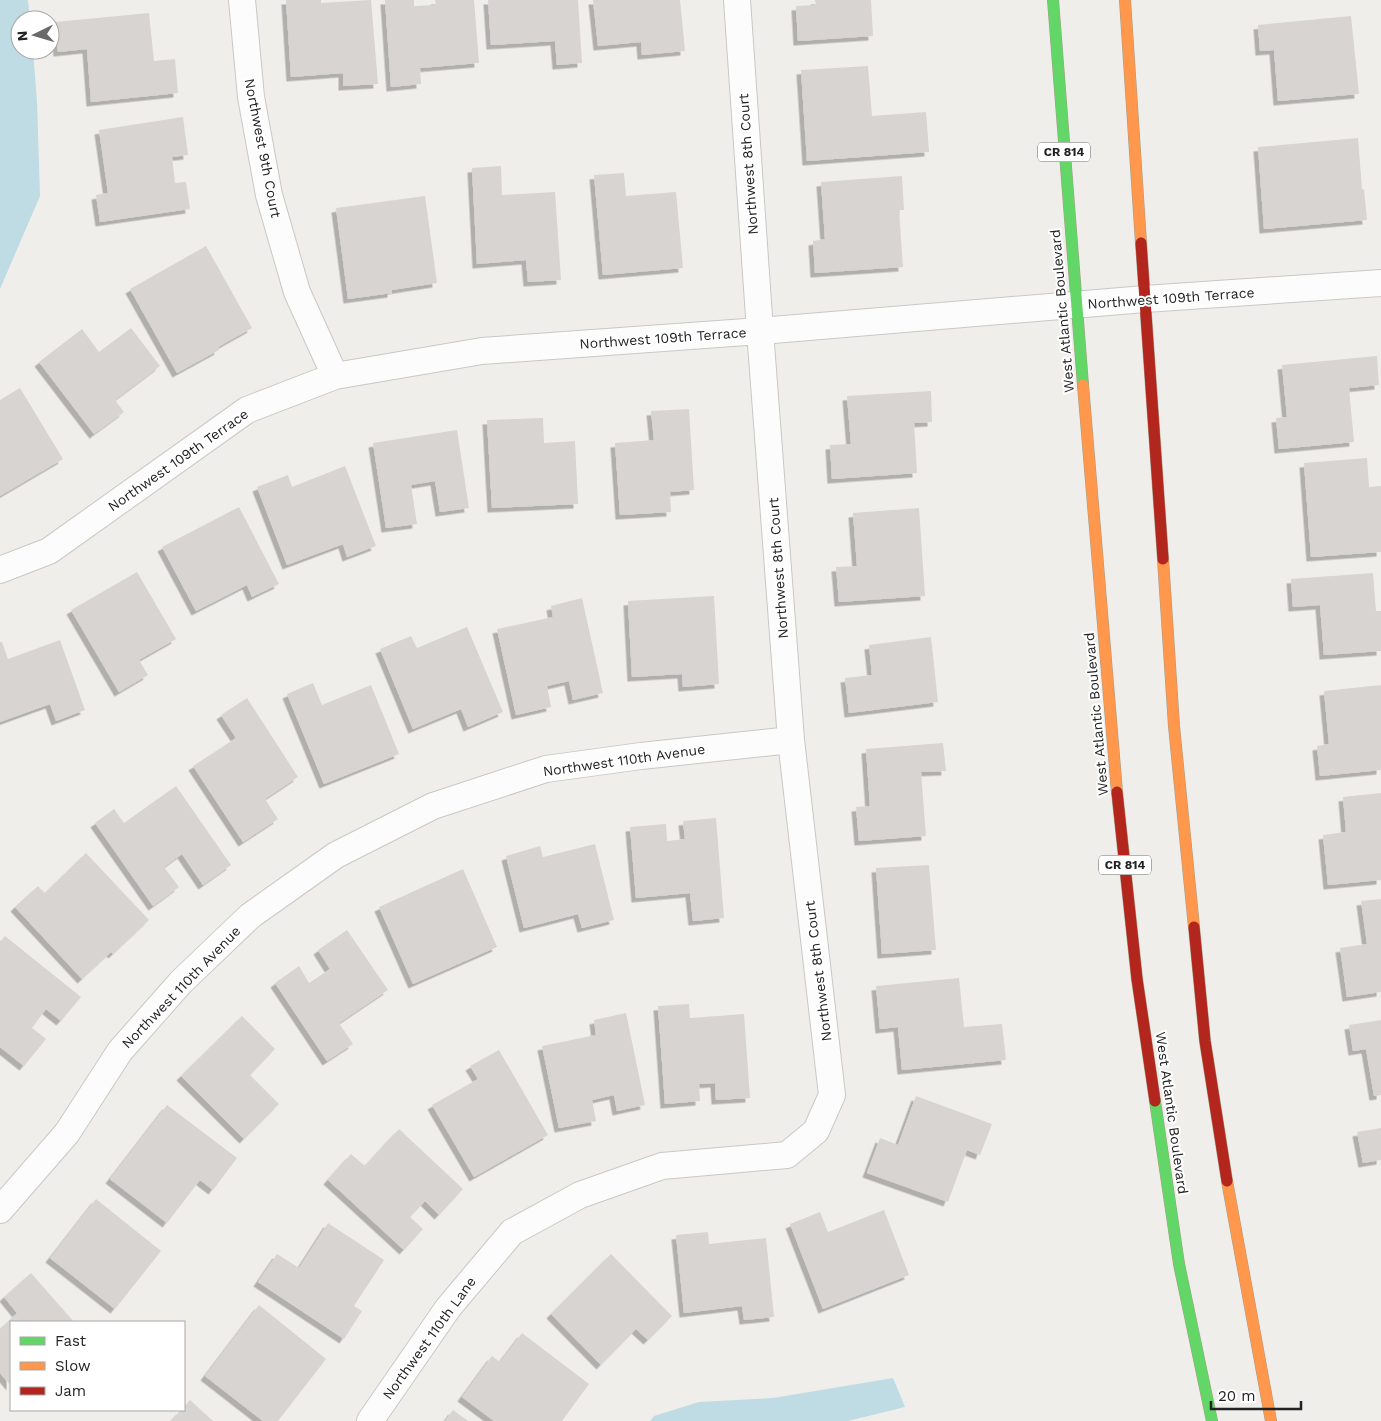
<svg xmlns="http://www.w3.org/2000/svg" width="1381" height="1421" font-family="'Work Sans',sans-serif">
	<defs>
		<filter id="shadow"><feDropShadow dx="-4.5" dy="4.5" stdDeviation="0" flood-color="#0004"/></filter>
	</defs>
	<rect width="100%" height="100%" fill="#f0eeeb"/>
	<path fill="#bfdbe3" d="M0 0H28L30 20H20V50H33L37 102 40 196 0 289Z
		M893 1378 905 1407 848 1421H650L654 1416 699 1402 773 1398Z"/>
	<path fill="#d7d4d2" filter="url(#shadow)" d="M286 0H321V3L371 0 378 84 343 86V73L291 77Z
		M385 0H414V6L436 5 435 0H474L479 63 420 68 421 84 391 87Z
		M488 0H578L582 63 557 65 555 41 491 45Z
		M593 0H680L685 51 642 55 641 42 598 46Z
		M815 0H871L873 36 798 41 796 6 816 5Z
		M149 13 154 61 175 59 178 93 91 102 87 49 58 52 55 22Z
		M1351 16 1359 94 1278 101 1274 50 1260 51 1258 25Z
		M868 66 872 116 926 112 929 152 807 161 801 70Z
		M183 117 188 155 172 157 175 183 186 182 190 209 100 222 96 195 108 193 99 130Z
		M1358 138 1362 189H1364L1367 220 1264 229 1258 147Z
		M501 166 502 195 555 192 561 280 528 282 526 260 477 264 472 168Z
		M624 173 626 196 676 192 683 268 603 275 594 175Z
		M902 176 904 210H899L903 267 815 273 813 241 825 239 821 182Z
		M425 196 437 283 392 290V293L348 299 336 208Z
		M206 246 252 328 218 347 219 350 177 373 130 289Z
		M131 328 160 366 115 400 124 412 94 434 39 362 82 329 99 352Z
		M1377 356 1379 385 1349 388 1354 442 1279 449 1276 418 1287 417 1282 365Z
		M20 388 63 459 0 496V400Z
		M931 391 932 422 914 423 917 473 832 479 830 445 851 444 847 396Z
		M689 409 694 490 670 492 671 512 620 515 615 443 654 440 651 411Z
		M543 418 544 443 575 441 578 504 492 508 487 420Z
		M457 430 469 508 440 512 435 481 411 485 417 524 386 528 373 443Z
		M1367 458 1369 487 1381 486V552L1311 557 1304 463Z
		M345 466 376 546 347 557 343 544 287 565 257 487 288 475 292 487Z
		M239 507 279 584 252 597 247 585 196 611 162 547Z
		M919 508 925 596 839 602 836 567 857 566 853 513Z
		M137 572 176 639 139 660 148 675 119 692 71 610Z
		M1373 573 1376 611H1381V651L1324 655 1320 605 1293 607 1291 579Z
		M714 596 719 684 683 687 682 674 632 677 628 601Z
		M582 598 603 693 573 700 569 681 547 686 551 707 516 715 497 629 553 617 551 606Z
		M467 627 503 712 468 727 461 709 413 729 380 649 411 636 417 648Z
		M931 637 938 702 849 713 845 678 872 675 869 645Z
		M60 640 85 710 56 721 50 704 0 722V642H2L8 659Z
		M313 683 322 705 371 685 399 754 324 784 287 694Z
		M1381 685V770L1320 776 1317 746 1329 744 1324 691Z
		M247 698 298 777 265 799 278 819 243 842 193 766 236 738 221 715Z
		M943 743 946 771 921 772 926 836 859 841 856 807 870 806 866 749Z
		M176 786 231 865 203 885 182 854 164 867 179 887 153 906 95 823 114 809 124 823Z
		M1381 793V880L1328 885 1323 835 1346 832 1343 797Z
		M716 818 724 918 693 921 690 893 636 898 630 827 666 824 667 841 685 839 683 821Z
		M595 844 614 920 582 928 578 914 524 928 506 856 540 846 543 857Z
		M86 853 149 920 113 954 111 952 82 979 15 907 38 886 45 893Z
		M929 865 936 950 882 954 876 868Z
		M463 869 497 947 413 984 379 907Z
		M1381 899V992L1347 997 1340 948 1367 944 1361 901Z
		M347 930 388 990 339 1023 353 1044 327 1061 275 983 299 966 309 983 330 969 318 950Z
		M5 936 81 997 61 1021 46 1009 32 1028 46 1039 24 1066 0 1047V942Z
		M959 978 964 1027 1002 1024 1006 1060 902 1070 898 1027 880 1029 876 986Z
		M689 1004 690 1018 744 1014 750 1098 716 1100 715 1083 699 1084 700 1101 665 1104 658 1006Z
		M626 1013 645 1105 617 1111 614 1095 592 1100 596 1121 559 1128 542 1046 596 1035 594 1020Z
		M242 1016 275 1049 250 1075 279 1104 244 1139 181 1076Z
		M1381 1020V1095L1374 1096 1366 1049 1353 1051 1349 1025Z
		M499 1050 548 1135 474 1177 432 1105 478 1079 470 1066Z
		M916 1096 992 1124 980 1155 967 1150 948 1202 867 1173 880 1138 898 1145Z
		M167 1105 237 1158 213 1190 200 1180 167 1223 110 1179Z
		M1381 1128V1160L1363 1163 1357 1132Z
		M399 1129 463 1189 439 1215 425 1201 410 1217 423 1229 404 1250 328 1180 351 1154 365 1166Z
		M96 1199 161 1251 115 1309 50 1258Z
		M884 1210 909 1275 823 1309 790 1224 820 1212 828 1232Z
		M328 1223 384 1260 354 1306 362 1311 344 1339 258 1282 277 1254 299 1268Z
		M708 1232 709 1244 766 1238 774 1317 744 1320 742 1306 684 1313 676 1235Z
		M611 1254 672 1316 648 1340 636 1329 601 1365 551 1314Z
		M31 1273 74 1322H11V1386L0 1373V1329L17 1313 4 1297Z
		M259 1305 326 1359 278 1421H263L205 1376Z
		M522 1333 589 1384 562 1421H494L462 1397 492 1356 500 1362Z
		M190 1400 213 1421H171L181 1410H184V1407Z
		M453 1410 468 1421H445Z"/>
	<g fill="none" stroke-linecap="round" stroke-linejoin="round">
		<defs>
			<path id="street" d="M242 0 251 97 269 195 297 292 335 376
				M0 570 49 551 247 410 335 376 482 351 760 331 1145 299 1381 283
				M0 1210 67 1133 120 1051 181 982 250 916 336 855 433 806 546 769 641 756 791 740
				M370 1421 448 1308 512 1232 580 1195 662 1166 787 1155 816 1131 832 1095 791 740 760 331 737 0"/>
			<path id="fast" d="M1053 0 1083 385
				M1155 1101 1179 1264 1212 1421"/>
			<path id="slow" d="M1125 0 1141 243
				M1083 385 1117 792
				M1163 559 1174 726 1194 927
				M1227 1181 1271 1421"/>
			<path id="jam" d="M1141 243 1163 559
				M1117 792 1137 979 1155 1101
				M1194 927 1205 1041 1227 1181"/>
		</defs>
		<use href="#street" stroke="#c9c8c7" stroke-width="28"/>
		<use href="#fast" stroke="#a79c86" stroke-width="12"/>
		<use href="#slow" stroke="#a79c86" stroke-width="12"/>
		<use href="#jam" stroke="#a79c86" stroke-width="12"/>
		<use href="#street" stroke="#fdfcfc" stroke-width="26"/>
		<use href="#fast" stroke="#63d668" stroke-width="11"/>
		<use href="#slow" stroke="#ff974d" stroke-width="11"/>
		<use href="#jam" stroke="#b3261e" stroke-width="11"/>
	</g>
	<g text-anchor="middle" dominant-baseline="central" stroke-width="4" stroke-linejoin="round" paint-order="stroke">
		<g fill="#fff" stroke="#646464" stroke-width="1">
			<rect x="1038" y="142.5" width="52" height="19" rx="4"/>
			<rect x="1099" y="855.5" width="52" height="19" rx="4"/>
		</g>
		<g font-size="12" font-weight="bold" fill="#222">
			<text x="1064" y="152">CR 814</text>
			<text x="1125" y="865">CR 814</text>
		</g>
		<g font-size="14" fill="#222" stroke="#fff">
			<text transform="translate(263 148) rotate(79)">Northwest 9th Court</text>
			<text transform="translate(748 164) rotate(-94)">Northwest 8th Court</text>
			<text transform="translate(1171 298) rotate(-4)">Northwest 109th Terrace</text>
			<text transform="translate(1062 311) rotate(-95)">West Atlantic Boulevard</text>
			<text transform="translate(663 338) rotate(-4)">Northwest 109th Terrace</text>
			<text transform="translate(178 460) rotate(-35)">Northwest 109th Terrace</text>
			<text transform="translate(778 568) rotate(-94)">Northwest 8th Court</text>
			<text transform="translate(1096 714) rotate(-95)">West Atlantic Boulevard</text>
			<text transform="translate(624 760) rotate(-8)">Northwest 110th Avenue</text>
			<text transform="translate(818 971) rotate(-97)">Northwest 8th Court</text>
			<text transform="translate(181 987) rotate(-46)">Northwest 110th Avenue</text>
			<text transform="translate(1172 1113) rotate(82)">West Atlantic Boulevard</text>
			<text transform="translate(429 1338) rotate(-54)">Northwest 110th Lane</text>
		</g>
	</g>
	<rect x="10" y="1321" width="175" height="90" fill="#ffffff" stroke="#a7a7a7"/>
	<rect x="20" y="1337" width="25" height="8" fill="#63d668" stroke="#a7a7a7"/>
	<text x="55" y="1346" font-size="15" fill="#222222">Fast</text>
	<rect x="20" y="1362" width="25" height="8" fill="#ff974d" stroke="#a7a7a7"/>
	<text x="55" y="1371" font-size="15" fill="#222222">Slow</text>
	<rect x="20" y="1387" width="25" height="8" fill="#b3261e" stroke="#a7a7a7"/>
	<text x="55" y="1396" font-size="15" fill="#222222">Jam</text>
	<g transform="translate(35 35) rotate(265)"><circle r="24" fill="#ffffff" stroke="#a7a7a7"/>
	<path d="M0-4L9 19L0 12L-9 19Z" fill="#6a6968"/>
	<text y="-8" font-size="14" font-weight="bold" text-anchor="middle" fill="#222222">N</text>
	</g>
	<path d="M1211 1401v8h90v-8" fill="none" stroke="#222222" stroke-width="2.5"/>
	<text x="1218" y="1401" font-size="15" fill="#222222" stroke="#ffffff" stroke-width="4" paint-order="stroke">20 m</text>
</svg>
